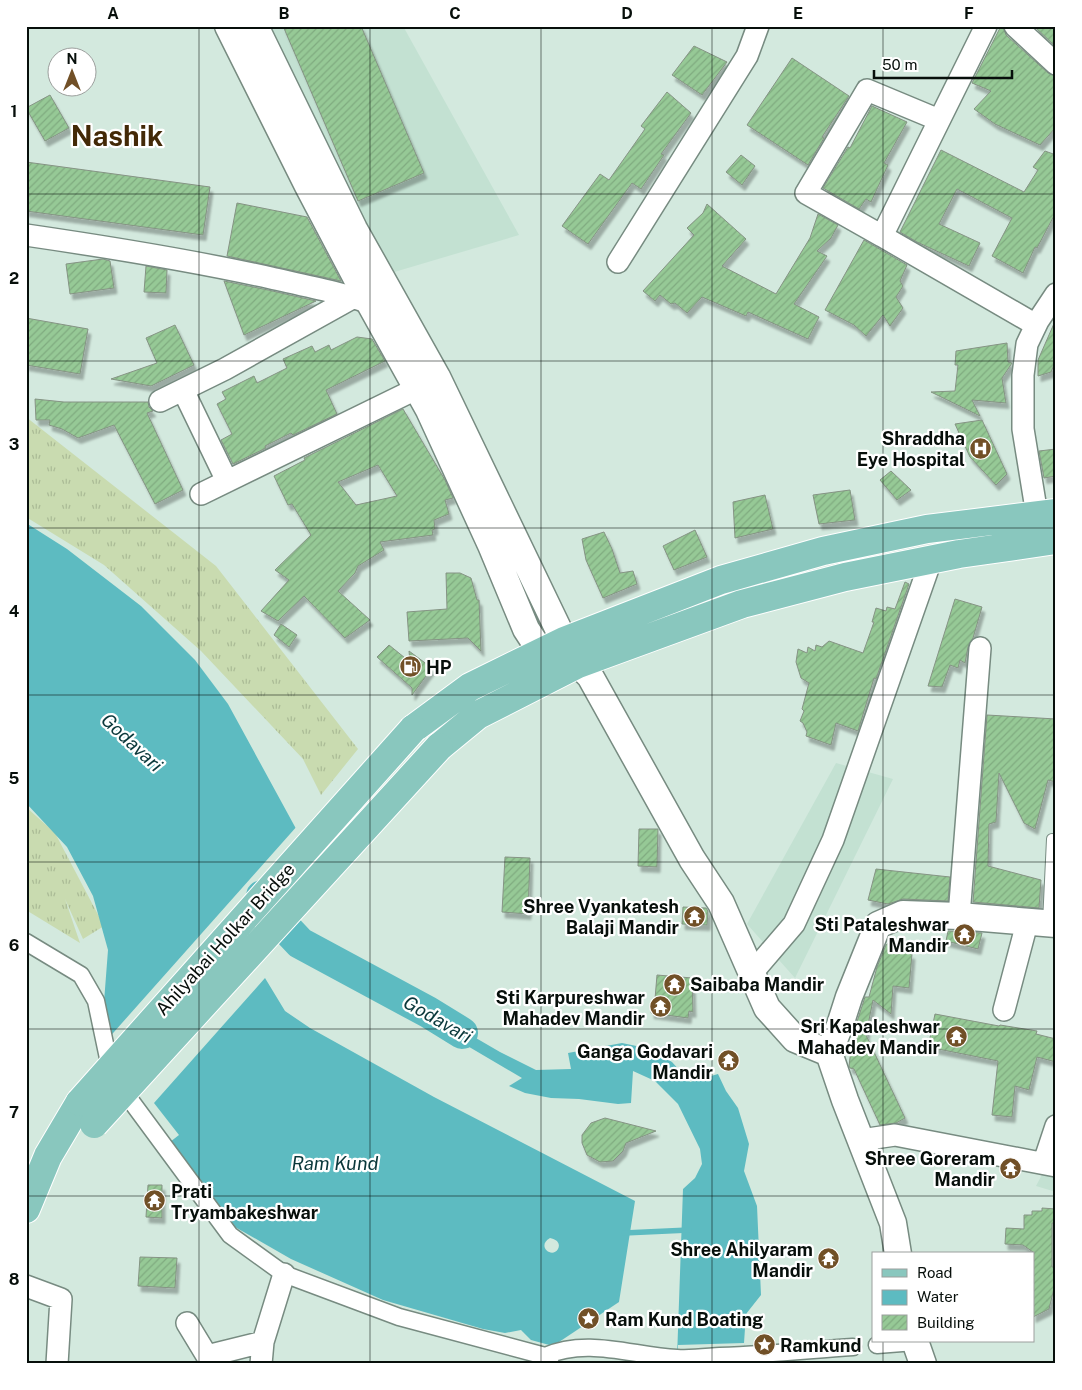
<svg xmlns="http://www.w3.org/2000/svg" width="1082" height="1390" font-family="'Public Sans',sans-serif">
	<defs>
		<pattern id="grass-tufts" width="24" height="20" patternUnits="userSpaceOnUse" patternTransform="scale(1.25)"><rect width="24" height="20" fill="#c9dbb0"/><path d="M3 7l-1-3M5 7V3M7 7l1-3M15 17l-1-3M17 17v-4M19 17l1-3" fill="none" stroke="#abbb96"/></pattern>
		<pattern id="building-hatch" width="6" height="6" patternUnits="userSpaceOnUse" patternTransform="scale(1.25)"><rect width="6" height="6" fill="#96c996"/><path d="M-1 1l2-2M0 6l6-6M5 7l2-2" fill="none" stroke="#80ab80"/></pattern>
		<filter id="shadow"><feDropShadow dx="3" dy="5.5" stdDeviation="1" flood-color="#0004"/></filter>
	</defs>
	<rect width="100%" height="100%" fill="#d3e9de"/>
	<path fill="#c3e1d2" d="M268 26H403L519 235 391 273Z
		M836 763 893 779 795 978 747 924Z
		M1056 1148V1192L1036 1186Z"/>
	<path fill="url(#grass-tufts)" d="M26 417 216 566 358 749 321 795 303 759 201 651 104 565 26 517Z
		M26 807 55 833 104 926 83 939 65 899 80 943 26 910Z"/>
	<path fill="#5dbbc1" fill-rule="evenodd" d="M26 523 67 549 141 606 195 660 228 704 324 880 121 1107 104 1002 108 950 93 896 67 847 26 803Z
		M265 978 285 1011 310 1028 434 1097 635 1201 619 1302 553 1346 531 1340 521 1330 505 1333 483 1329 383 1300 291 1259 235 1227 170 1142 179 1135 154 1103ZM550 1238C556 1239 561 1243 558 1249 552 1259 536 1246 550 1238Z
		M426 1009 500 1052 536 1070 571 1069 568 1053 622 1043 651 1049 672 1062 690 1082 718 1074 726 1091 738 1108 749 1144 744 1171 757 1206 761 1295 746 1314 744 1343 745 1364 677 1358 683 1189 695 1178 702 1164 700 1149 678 1104 655 1081 633 1071 631 1103 618 1104 579 1099 551 1098 525 1093 509 1086 522 1078 420 1018Z"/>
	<path fill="#d3e9de" d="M298 825 314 857 114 1083 106 1041Z
		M744 1343 745 1364H678V1345Z"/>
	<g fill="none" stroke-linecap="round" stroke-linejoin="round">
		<path stroke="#5dbbc1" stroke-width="5.5" d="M624 1233 689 1230"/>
		<path stroke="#5dbbc1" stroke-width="32" d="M262 896 283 925 300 943 428 1012 462 1033"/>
	</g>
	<path fill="url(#building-hatch)" stroke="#859384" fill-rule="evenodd" filter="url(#shadow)" d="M283 26H361L424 173 358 201Z
		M1001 26H1003L1006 35 1048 73 1056 76V127L1040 145 995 124 974 109 991 91 972 83Z
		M1034 26H1056V47Z
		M694 46 727 62 702 95 672 75Z
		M792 58 849 96 822 137 824 138 808 165 747 125Z
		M667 92 691 113 661 154 664 155 641 189 632 183 588 244 562 226 600 174 609 180 645 129 641 126Z
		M50 95 69 128 45 141 26 108Z
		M872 106 907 122 884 163 888 165 871 202 866 199 859 209 823 188 848 147 850 148Z
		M941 150 1024 192 1038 170 1033 167 1045 151 1056 155V212L1037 248 1035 247 1023 273 992 256 1012 218 957 189 939 224 980 243 969 266 917 242 900 232Z
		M741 155 755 166 742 185 726 172Z
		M26 162 210 187 203 235 26 211Z
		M237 203 307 217 341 281 227 256Z
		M707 204 746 239 722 266 776 294 810 238 818 214 838 225 831 238 817 251 827 256 794 304 819 317 808 339 748 312 746 316 702 297 687 313 675 303 671 304 660 295 655 301 643 291 694 235 687 228 703 213Z
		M864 240 907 265 900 281 903 286 896 297 903 308 890 326 883 315 866 336 854 325 825 310Z
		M103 259 110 261 114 288 70 294 66 264Z
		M146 266 167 270 166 293 144 292Z
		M224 281 268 290 316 301 244 335Z
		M26 318 88 329 80 374 26 365Z
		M1056 319V360L1051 372 1038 376V360Z
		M175 325 194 365 151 386 111 379 157 363 146 338Z
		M357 337 372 339 385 361 326 390 337 414 293 435 291 433 265 446 266 448 233 464 221 440 232 434 217 404 226 399 222 392 254 376 257 383 287 368 283 359 312 346 315 352 329 345 331 350Z
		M1007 343 1008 362 1012 363 1002 378 1006 403 972 400 980 416 931 392 955 391 958 365H955L956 351Z
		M35 399 64 402H148L149 407 153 411 147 413 183 490 155 504 114 425 78 438 62 429 49 425 50 420H36Z
		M403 409 445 480 453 498 445 500 449 514 434 520 435 529 432 530 433 535 380 542 384 550 358 566 355 573 338 591 370 620 345 638 304 596 278 621 261 611 289 580 275 570 311 535 292 504 288 505 274 476 305 460 304 458ZM378 465 397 496 356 505 338 482Z
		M982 420 1007 474 996 485 970 457 955 424Z
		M1056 449V476L1044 478 1039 451Z
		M891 471 911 490 897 500 880 480Z
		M850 490 855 520 819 524 813 495Z
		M765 495 773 529 735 538 733 502Z
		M695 530 707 557 674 570 663 546Z
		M604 532 612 549 620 573 633 571 637 584 603 598 586 560 582 539Z
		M446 573H460L471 578 477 600H479L481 651 468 638 409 641 407 612 447 609Z
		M905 582 909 584 876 679 874 678 858 731 836 723 831 745 806 736 807 732 803 723 800 721 804 711 802 709 809 683 801 678 796 662 798 649 807 653 808 647 815 651 816 645 822 647 829 641 863 653 874 622H872L876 608 886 611 887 607 895 609Z
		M955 599 982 607 973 638 968 647 965 663 960 660 958 668 950 665 942 687 928 686Z
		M281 624 297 635 289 647 274 635Z
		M389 645 410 662 409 651 432 668 412 695V688L377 657Z
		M987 715 1056 719V782L1048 780 1035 829 1024 823 999 773 996 822 989 824 988 866 1041 880 1039 908 973 902Z
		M639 829H658L657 867 638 866Z
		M505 857 530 858 528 914 502 912Z
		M876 869 950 877 948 901 903 899 888 904 868 900Z
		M683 907 706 908 708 911 707 925 682 924Z
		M948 931 982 933 978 949 946 941Z
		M890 942 907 944V953L912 954 909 988 893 986 891 1014 873 1000 866 1035 905 1118 896 1123 880 1125 854 1069 850 1068 849 1066 853 1034 865 997H869L877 967 886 945Z
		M657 975 692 978 693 1012 689 1011 688 1018 651 1013 653 999H655Z
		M935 1014 999 1026 1000 1025 1037 1031 1036 1034 1056 1039V1062L1037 1057 1029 1090 1015 1086 1012 1117 992 1115 998 1061 928 1047Z
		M605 1118 656 1131 626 1143 623 1151 613 1161 600 1162 587 1155 582 1143V1135L591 1123Z
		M148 1185H162V1218L146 1217Z
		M1042 1208 1056 1209V1223H1052V1267H1056V1280L1049 1309 1033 1317V1252L1023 1245 1005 1244 1006 1228 1024 1229V1215H1032V1211H1042Z
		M140 1257 177 1258 175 1288 138 1286Z"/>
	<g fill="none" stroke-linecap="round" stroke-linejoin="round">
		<defs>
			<path id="service" d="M1048 923 1052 839"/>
			<path id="pedestrian" d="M26 942 81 975 96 1001 108 1058 131 1101 230 1235 284 1274 399 1317 545 1356 551 1364
				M877 1345 915 1342
				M545 1356C588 1337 633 1356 677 1358 691 1359 706 1357 720 1356 764 1355 809 1350 853 1347"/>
			<path id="minor" d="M986 26 882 236 1036 325
				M1015 26 1056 64
				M26 235C108 247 190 260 271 278 307 286 344 293 378 306
				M882 236 806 193 867 90 939 120
				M618 262 747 56 758 26
				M183 390 227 481
				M160 401 225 369 354 297
				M201 494 418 388
				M1037 515 1023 429V375L1027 344 1038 321 1056 294
				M959 916 980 648
				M752 973 794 924 833 840 931 560
				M1004 1010 1027 923
				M861 1140 895 1135 1056 1166
				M1044 1162 1056 1126
				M26 1286 61 1299 57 1364
				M187 1323 207 1356 263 1342
				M261 1364 263 1342 284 1274"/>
			<path id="tertiary" d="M228 26 308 186 369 302 429 410 491 545 526 629 541 652 563 659
				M255 26 354 229 437 377 564 641 578 664 590 676 692 859 721 903 767 1008 795 1039 829 1053 845 1100 893 1223 898 1254
				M829 1053 840 1025 849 997 878 925 903 914 959 916 1056 924
				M915 1341 923 1364"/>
			<path id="primary" d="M413 729 470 687 564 641 721 580 823 551 927 529 1056 513
				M439 747 478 715 578 664 742 604 845 577 959 554 1056 540
				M26 1209 48 1156 80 1102"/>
		</defs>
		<use href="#service" stroke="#778b81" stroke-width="12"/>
		<use href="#pedestrian" stroke="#778b81" stroke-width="19"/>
		<use href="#minor" stroke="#778b81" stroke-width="24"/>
		<use href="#tertiary" stroke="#778b81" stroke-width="29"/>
		<use href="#primary" stroke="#fff" stroke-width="30"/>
		<use href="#service" stroke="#fff" stroke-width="10"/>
		<use href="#pedestrian" stroke="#fff" stroke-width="16"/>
		<use href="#minor" stroke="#fff" stroke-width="21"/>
		<use href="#tertiary" stroke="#fff" stroke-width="26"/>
		<use href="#primary" stroke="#89c7be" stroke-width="28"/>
		<defs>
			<path id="primary-bridge" d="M80 1102 413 729
				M94 1124 439 747"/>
		</defs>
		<use href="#primary-bridge" stroke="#fff" stroke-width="30" stroke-linecap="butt"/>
		<use href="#primary-bridge" stroke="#89c7be" stroke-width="28"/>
	</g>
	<path fill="none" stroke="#070f0b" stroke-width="1" stroke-opacity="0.55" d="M199 26V1364M370 26V1364M541 26V1364M712 26V1364M883 26V1254M26 194H1056M26 361H1056M26 528H1056M26 695H1056M26 862H1056M26 1029H1056M26 1196H1056M883 1341V1364"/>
	<defs>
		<symbol id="hospital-disc" viewBox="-11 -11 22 22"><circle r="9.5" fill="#715027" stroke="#fff"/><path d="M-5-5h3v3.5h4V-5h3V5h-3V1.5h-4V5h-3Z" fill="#fff"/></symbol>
		<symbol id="fuel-disc" viewBox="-11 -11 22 22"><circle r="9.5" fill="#715027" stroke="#fff"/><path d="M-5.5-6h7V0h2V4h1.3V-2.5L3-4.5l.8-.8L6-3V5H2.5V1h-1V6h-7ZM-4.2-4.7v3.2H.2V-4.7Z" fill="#fff"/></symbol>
		<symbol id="temple-disc" viewBox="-11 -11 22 22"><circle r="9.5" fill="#715027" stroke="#fff"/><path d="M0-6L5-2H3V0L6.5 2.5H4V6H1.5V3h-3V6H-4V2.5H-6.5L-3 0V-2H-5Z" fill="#fff"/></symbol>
		<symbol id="sight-disc" viewBox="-11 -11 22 22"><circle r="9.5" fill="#715027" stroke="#fff"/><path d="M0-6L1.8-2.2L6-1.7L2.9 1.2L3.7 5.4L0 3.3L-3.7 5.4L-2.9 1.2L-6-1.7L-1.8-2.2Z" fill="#fff"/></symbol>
	</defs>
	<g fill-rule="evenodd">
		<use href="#hospital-disc" x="968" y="436" width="25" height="25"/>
		<use href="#fuel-disc" x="398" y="654" width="25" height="25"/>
		<use href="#temple-disc" x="682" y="904" width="25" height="25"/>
		<use href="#temple-disc" x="952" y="922" width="25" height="25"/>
		<use href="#temple-disc" x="662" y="972" width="25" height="25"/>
		<use href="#temple-disc" x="648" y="994" width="25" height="25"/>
		<use href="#temple-disc" x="944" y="1024" width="25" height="25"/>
		<use href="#temple-disc" x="716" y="1048" width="25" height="25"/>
		<use href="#temple-disc" x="998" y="1156" width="25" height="25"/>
		<use href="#temple-disc" x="142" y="1188" width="25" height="25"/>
		<use href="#temple-disc" x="816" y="1246" width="25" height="25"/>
		<use href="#sight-disc" x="576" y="1306" width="25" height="25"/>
		<use href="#sight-disc" x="752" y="1332" width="25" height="25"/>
	</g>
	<g text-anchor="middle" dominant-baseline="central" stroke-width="4.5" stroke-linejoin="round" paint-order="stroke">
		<g font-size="18" font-weight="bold" fill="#070f0b" stroke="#fff" text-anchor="end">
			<text x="965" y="438">Shraddha<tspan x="965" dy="21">Eye Hospital</tspan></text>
			<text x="426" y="667" text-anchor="start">HP</text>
			<text x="679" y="906">Shree Vyankatesh<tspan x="679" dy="21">Balaji Mandir</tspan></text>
			<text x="949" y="924">Sti Pataleshwar<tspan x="949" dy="21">Mandir</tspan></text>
			<text x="690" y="984" text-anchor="start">Saibaba Mandir</text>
			<text x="645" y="997">Sti Karpureshwar<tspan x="645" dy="21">Mahadev Mandir</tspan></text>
			<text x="940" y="1026">Sri Kapaleshwar<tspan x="940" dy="21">Mahadev Mandir</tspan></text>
			<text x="713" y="1051">Ganga Godavari<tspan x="713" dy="21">Mandir</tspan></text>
			<text x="995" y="1158">Shree Goreram<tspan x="995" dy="21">Mandir</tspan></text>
			<text x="171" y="1191" text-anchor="start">Prati<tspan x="171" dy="21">Tryambakeshwar</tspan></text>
			<text x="813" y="1249">Shree Ahilyaram<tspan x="813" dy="21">Mandir</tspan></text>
			<text x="605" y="1319" text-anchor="start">Ram Kund Boating</text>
			<text x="780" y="1345" text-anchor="start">Ramkund</text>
		</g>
		<g font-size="18" fill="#070f0b" stroke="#fff">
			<text transform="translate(225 939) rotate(-48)">Ahilyabai Holkar Bridge</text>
		</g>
		<g font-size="19" font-style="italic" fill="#0a383b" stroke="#fff">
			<text transform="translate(132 742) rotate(43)">Godavari</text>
			<text transform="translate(438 1019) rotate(30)">Godavari</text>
			<text x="335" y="1163">Ram Kund</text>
		</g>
		<g font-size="28" font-weight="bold" fill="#432907" stroke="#fff">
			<text x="117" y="135">Nashik</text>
		</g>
	</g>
	<rect width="1082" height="1390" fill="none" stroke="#ffffff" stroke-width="55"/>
	<rect x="872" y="1252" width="162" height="90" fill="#ffffff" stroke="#9c9f9d"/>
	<rect x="882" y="1269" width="25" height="8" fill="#89c7be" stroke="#9c9f9d"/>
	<text x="917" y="1278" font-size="15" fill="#070f0b">Road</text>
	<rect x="882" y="1290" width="25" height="15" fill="#5dbbc1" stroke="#9c9f9d"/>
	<text x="917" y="1302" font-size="15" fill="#070f0b">Water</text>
	<rect x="882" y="1315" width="25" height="15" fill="url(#building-hatch)" stroke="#9c9f9d"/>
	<text x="917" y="1328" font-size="15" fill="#070f0b">Building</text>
	<g transform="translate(72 72)"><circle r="24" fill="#ffffff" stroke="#9c9f9d"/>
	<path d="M0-4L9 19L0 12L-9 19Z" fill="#715027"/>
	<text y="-8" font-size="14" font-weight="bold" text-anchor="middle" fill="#070f0b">N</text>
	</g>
	<path d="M874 70v8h138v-8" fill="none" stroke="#070f0b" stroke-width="2.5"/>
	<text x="882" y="70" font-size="15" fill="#070f0b" stroke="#ffffff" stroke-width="4" paint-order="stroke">50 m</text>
	<rect x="28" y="28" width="1026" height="1334" fill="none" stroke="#070f0b" stroke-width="2"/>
	<g font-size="16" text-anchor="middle" font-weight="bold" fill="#070f0b">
		<text x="113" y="19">A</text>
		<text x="284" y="19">B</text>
		<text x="455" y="19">C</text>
		<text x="627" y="19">D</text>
		<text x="798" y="19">E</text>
		<text x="969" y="19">F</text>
		<text x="14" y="117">1</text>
		<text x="14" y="284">2</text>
		<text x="14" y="450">3</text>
		<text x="14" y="617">4</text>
		<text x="14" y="784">5</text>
		<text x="14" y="951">6</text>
		<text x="14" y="1118">7</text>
		<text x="14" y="1285">8</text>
	</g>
</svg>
